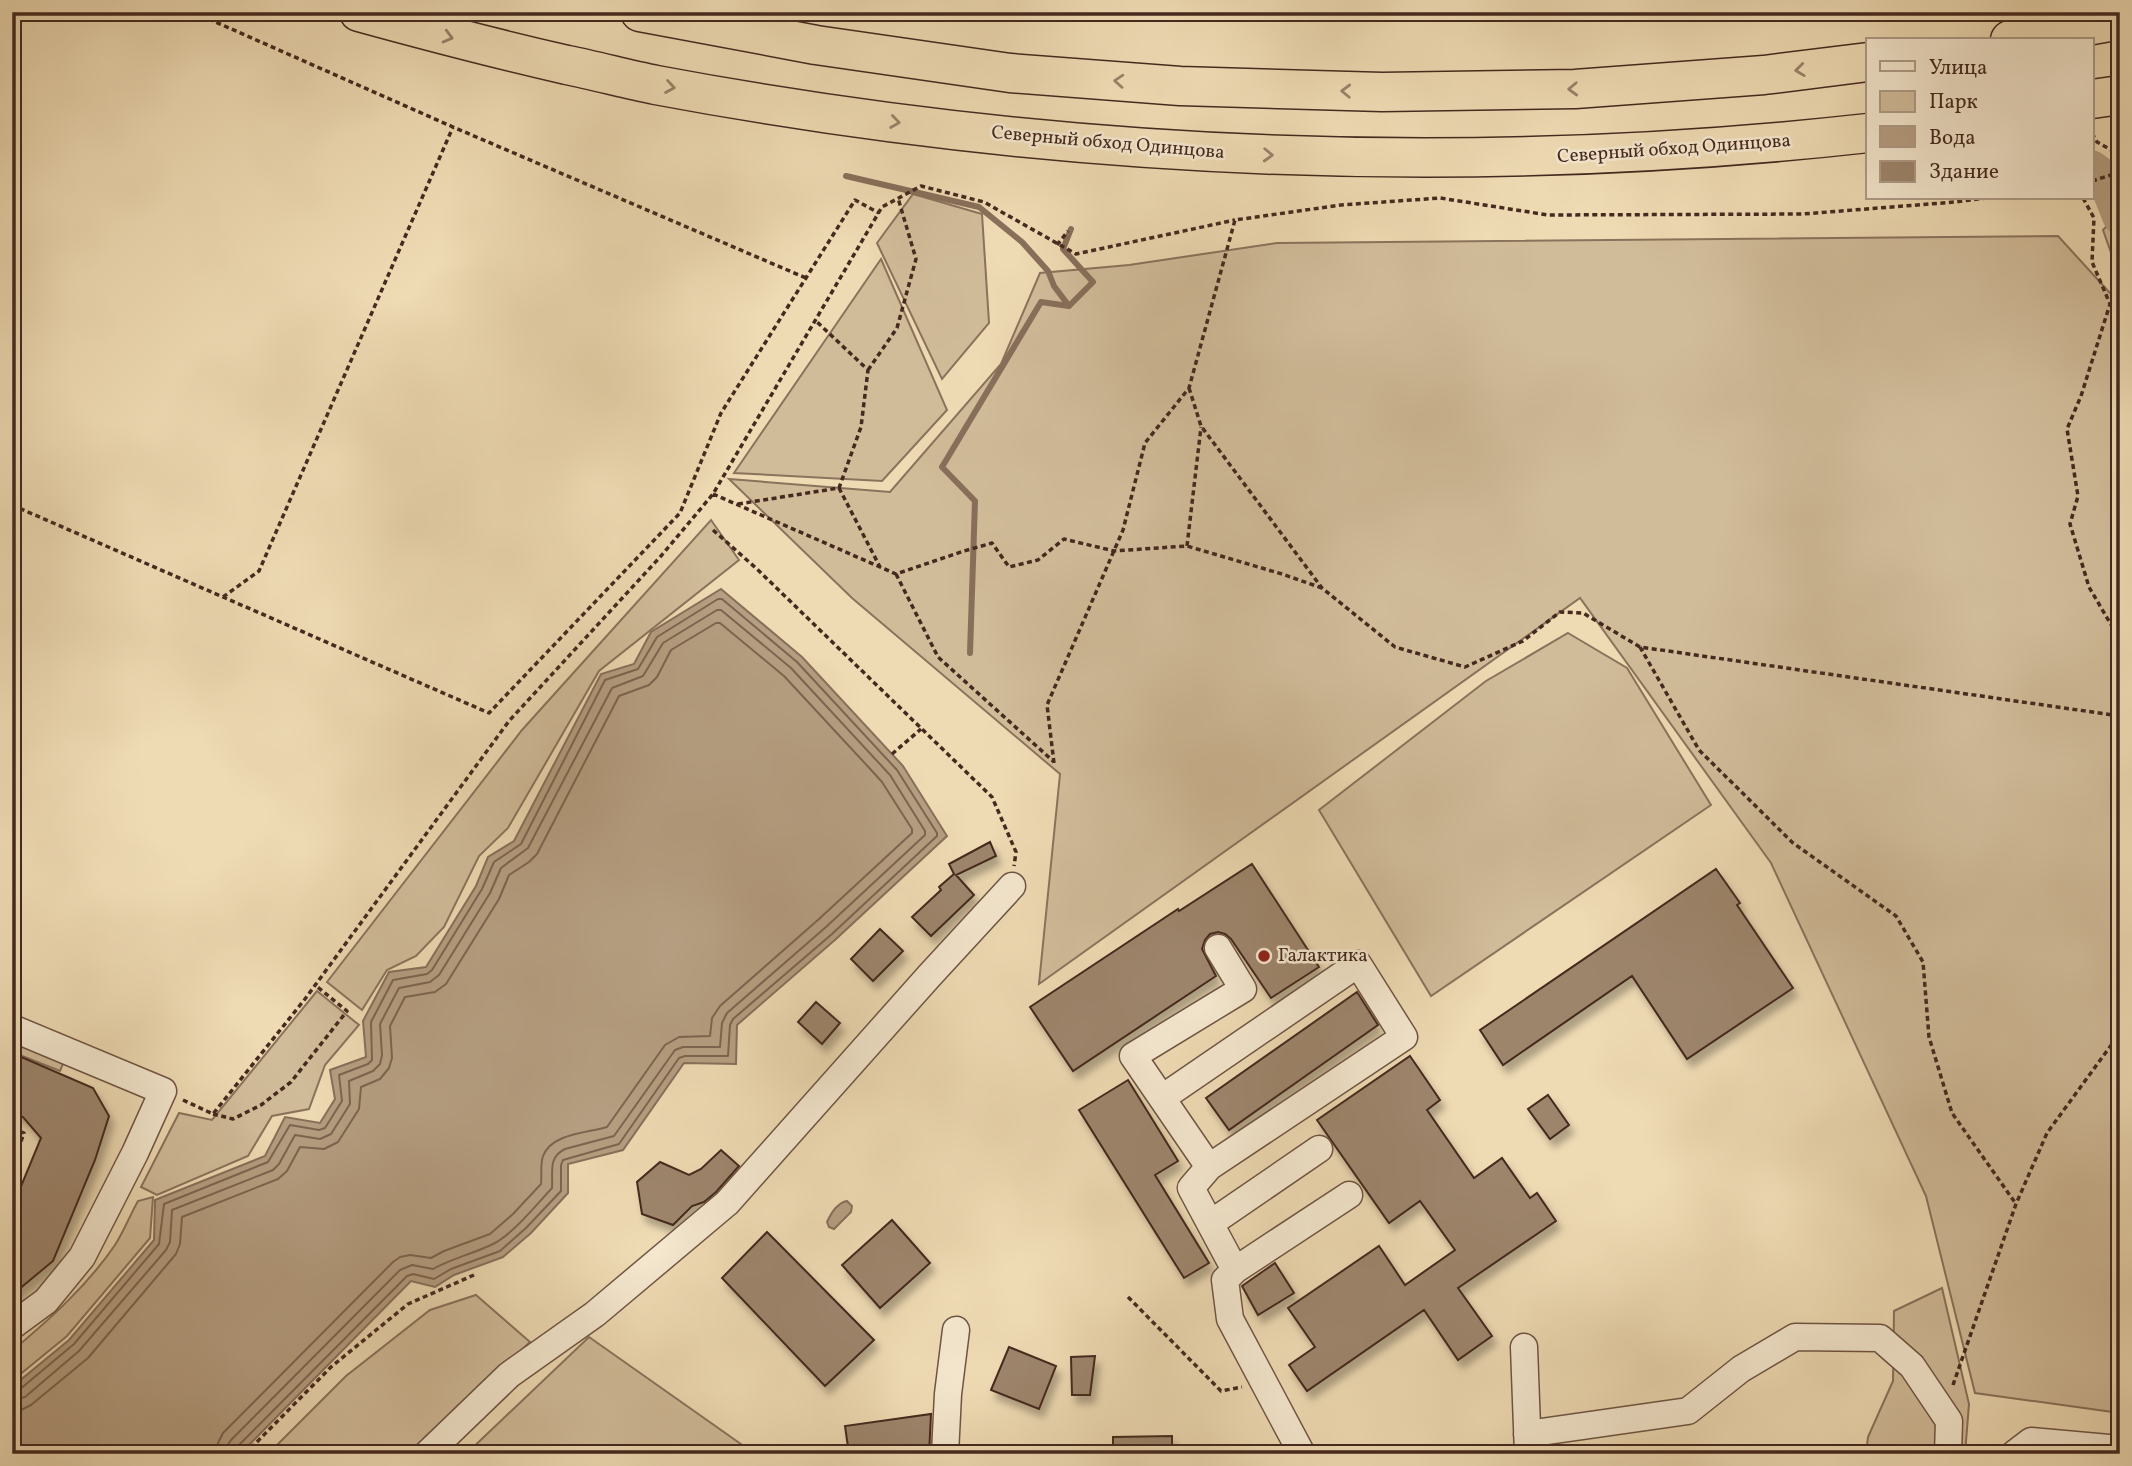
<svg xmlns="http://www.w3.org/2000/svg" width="2132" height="1466" font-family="Vollkorn,serif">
	<defs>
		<filter id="shadow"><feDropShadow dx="4.5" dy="8" stdDeviation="3.5" flood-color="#0004"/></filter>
	</defs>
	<rect width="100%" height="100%" fill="#eedab3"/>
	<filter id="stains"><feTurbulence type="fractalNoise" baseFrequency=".00286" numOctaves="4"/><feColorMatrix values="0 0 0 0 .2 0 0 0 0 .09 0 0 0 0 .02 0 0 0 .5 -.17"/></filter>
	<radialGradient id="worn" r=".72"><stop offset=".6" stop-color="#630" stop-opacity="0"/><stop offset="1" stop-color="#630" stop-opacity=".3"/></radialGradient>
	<path fill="#d1bc9a" stroke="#8b725c" stroke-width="2" d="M913 194 982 214 989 323 942 379 877 243Z
		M2120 212V278L2103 230Z
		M2058 236 2120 304V1413L1975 1393 1926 1196 1771 863 1580 598 1039 984 1060 774 852 598 729 479 890 492 1001 364 1040 273 1129 265 1277 243Z
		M881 259 947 410 882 481 734 473Z
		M711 520 739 560 599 671 508 828 479 856 444 927 416 956 387 970 362 1010 327 982 522 730Z
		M1568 633 1627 668 1711 805 1431 996 1319 810 1486 681Z
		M317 991 359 1025 325 1065 309 1109 272 1116 248 1156 157 1195 141 1187 179 1113 212 1120Z
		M12 1037 65 1059 60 1071 12 1052Z
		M153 1197 150 1238 67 1336 12 1381V1351C50 1319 87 1286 115 1245 124 1231 130 1215 138 1201Z
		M1942 1288 1969 1404 1965 1454H1866L1868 1437 1893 1381 1894 1311Z
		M476 1295 530 1342 411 1454H268L346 1376 430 1310Z
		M589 1337 755 1454H466Z"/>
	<path fill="#b59e81" stroke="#886f5a" stroke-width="2" d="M721 589 802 657 903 766 947 836 836 939 737 1025 736 1064 684 1063 623 1150 568 1164V1193L531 1233 503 1257 454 1275 435 1287 411 1281 240 1454H12V1387L69 1340 154 1240 155 1200 265 1156 285 1117 320 1123 335 1099 330 1070 366 1057 363 1021 389 972 426 967 476 886 488 857 514 841 601 674 634 664 651 632Z
		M847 1201 852 1206 851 1212 834 1229 829 1227 827 1222C831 1213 837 1203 847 1201Z"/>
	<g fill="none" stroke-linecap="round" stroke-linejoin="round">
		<path stroke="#7d6450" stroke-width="2" d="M12 1392 19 1390 74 1344 159 1244 164 1204 268 1162 290 1125 319 1130 325 1128 342 1101 339 1075 368 1064 372 1060 371 1022 393 980 427 974 432 970 482 889 494 862 521 844 605 680 638 669 657 637 718 599H722L797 662 897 770 937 833V836L832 934 733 1019 730 1025 728 1056H685L679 1058 619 1144 563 1160 561 1165V1191L526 1228 500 1251 451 1269 434 1279 413 1274 407 1276 238 1446 235 1454
			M12 1400 25 1397 79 1351 166 1250 170 1242 172 1210 273 1170 279 1164 295 1135 320 1139 331 1134 350 1104 349 1081 373 1071 380 1064 382 1055 380 1024 399 988 430 982 439 975 490 893 501 868 528 848 612 688 643 676 663 643 717 610H721L791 668 890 775 925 831V835L826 927 727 1013 722 1023 720 1047H683L675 1050 614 1136 565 1149C548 1157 553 1172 552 1188 537 1204 512 1235 493 1244 473 1254 452 1258 433 1269L412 1265 400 1270 231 1440 227 1446V1454
			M12 1411 21 1410 31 1405 88 1358 176 1254 180 1244 182 1217 278 1179 287 1171 300 1147 324 1149 338 1142 359 1109 361 1087 380 1079 389 1068 392 1058 390 1026 405 997 435 992 446 984 499 899 509 875 529 862 537 854 619 696 649 685 657 677 671 650 716 623H720L784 676 873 772 882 782 912 829V833L819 919 720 1006 712 1018 710 1036 679 1037 665 1045 607 1127C588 1133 552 1133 543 1156 540 1165 542 1175 541 1184L513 1214 490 1234 444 1251 431 1258 410 1255 400 1257 393 1262 223 1433 218 1443 216 1454"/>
		<path stroke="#886f5a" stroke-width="6" d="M846 176 979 207 1022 242 1048 271 1054 286 1069 306
			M970 653 975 501 942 467 1041 302 1069 306 1093 282 1063 249 1071 229"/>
		<path stroke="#b59e81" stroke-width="35" d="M2092 168 2104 177 2120 217"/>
	</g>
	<path fill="#9d856c" stroke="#45291f" stroke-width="2" filter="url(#shadow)" d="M990 842 996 856 956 875 974 895 931 936 912 917 941 890 939 887 954 874 949 864Z
		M1252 864 1319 967 1271 998 1231 939 1225 934 1218 932 1210 934 1205 940 1202 949 1216 976 1073 1071 1030 1007 1178 909 1179 911Z
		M1716 869 1740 903 1737 905 1793 988 1687 1059 1632 976 1503 1065 1480 1030Z
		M880 929 903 951 873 981 851 959Z
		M1357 992 1378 1025 1229 1130 1206 1098Z
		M816 1002 840 1023 822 1044 798 1022Z
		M12 1053 93 1088 109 1116 95 1160 53 1261 12 1295V1208L41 1138 23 1117 12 1113Z
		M1410 1056 1440 1100 1427 1110 1474 1178 1502 1158 1530 1198 1537 1193 1556 1221 1458 1288 1492 1336 1458 1360 1424 1310 1307 1391 1289 1365 1315 1347 1288 1308 1379 1246 1405 1285 1455 1250 1420 1201 1389 1223 1317 1120Z
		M1128 1080 1178 1161 1155 1175 1209 1263 1184 1278 1079 1110Z
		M1548 1095 1569 1125 1550 1139 1528 1109Z
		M721 1150 739 1166 716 1192 704 1202 692 1206 673 1225 642 1214 637 1182 660 1162 689 1175 701 1169Z
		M892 1220 930 1263 880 1308 842 1265Z
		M767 1232 874 1340 825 1386 722 1278Z
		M1275 1263 1294 1293 1258 1315 1242 1286Z
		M1009 1347 1056 1366 1039 1409 991 1390Z
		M1095 1356 1090 1395H1072L1071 1357Z
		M931 1414 929 1454H849L845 1426Z
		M1172 1436V1454H1113V1437Z"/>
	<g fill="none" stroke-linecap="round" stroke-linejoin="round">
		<defs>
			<path id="minor" d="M1218 948 1243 989 1133 1056 1209 1167 1191 1188 1235 1270 1225 1280 1230 1319 1302 1454
				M12 1028 163 1091 135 1153 82 1257 46 1301 12 1326
				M1162 1098 1358 964 1404 1037 1209 1167
				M1211 1223 1319 1149
				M1235 1270 1349 1195
				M1524 1347 1528 1454
				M1527 1434 1688 1411 1741 1369 1795 1337 1880 1338 1912 1366 1949 1421 1948 1454
				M427 1454 509 1375 595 1314 727 1203 930 975 1012 886
				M945 1454 948 1394 956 1330
				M2014 1454 2031 1441 2120 1449"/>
			<path id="highway" d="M359 12C428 31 497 49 567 65 597 71 626 79 656 85 1056 160 1463 178 1868 133
				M640 12 816 45 1010 73 1180 86 1382 92 1575 89 1764 75 1868 62
				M2010 40 2120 20
				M2092 99 2120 95"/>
		</defs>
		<use href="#minor" stroke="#6f5544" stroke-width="29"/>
		<use href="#highway" stroke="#45291f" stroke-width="41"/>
		<path stroke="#45291f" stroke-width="3.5" stroke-dasharray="5 3.5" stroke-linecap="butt" d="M193 12 453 127 806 278
			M2092 133 2097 142 2120 155
			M2092 181 2120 172
			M2083 198 2094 218 2092 262 2110 304 2081 396 2067 429 2078 496 2070 524 2089 587 2120 640
			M1057 245 1068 231
			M868 370 897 328 916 259 898 198
			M1189 388 1201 426 1322 588 1395 647 1465 667 1523 641 1560 612 1583 613 1640 647 2120 716
			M839 488 880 567
			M713 494 896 574 964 551 992 543 1009 567 1038 560 1064 539 1114 551 1187 546 1282 574 1322 588
			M738 504 839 488 861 427 868 370 816 321
			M12 505 489 713 680 513 721 413 855 200 879 213
			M713 530 757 569 992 797 1016 852 1014 866
			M1187 546 1201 427
			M896 574 938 657 1053 761
			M223 597 259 571 453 127
			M1640 647 1699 750 1793 843 1896 916 1923 962 1929 1037 1952 1113 2016 1204
			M892 754 921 729
			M1054 763 1047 705 1123 530 1145 443 1189 388 1235 220 1341 205 1440 198 1548 215 1803 214 1955 202 1986 198
			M183 1100 213 1114 305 999 509 721 661 556 713 494 882 207 921 186 984 202 1076 254 1235 220
			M213 1114 233 1119 261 1105 291 1082 347 1011 315 985
			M12 1128 24 1133 12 1167
			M1128 1297 1221 1391 1242 1387
			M1953 1385 2016 1204 2047 1133 2120 1033
			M245 1454 331 1367 408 1304 474 1275"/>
		<use href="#minor" stroke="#f4e7ce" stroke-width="26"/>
		<use href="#highway" stroke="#eedab3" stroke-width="38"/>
	</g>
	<defs><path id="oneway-chevron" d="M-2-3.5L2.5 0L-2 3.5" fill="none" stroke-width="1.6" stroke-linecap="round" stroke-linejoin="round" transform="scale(1.75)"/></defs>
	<g stroke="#9a8269">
		<use href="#oneway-chevron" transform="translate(448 37) rotate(15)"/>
		<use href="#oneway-chevron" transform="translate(1800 70) rotate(173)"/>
		<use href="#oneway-chevron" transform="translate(1119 81) rotate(-176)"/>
		<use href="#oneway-chevron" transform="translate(670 87) rotate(9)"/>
		<use href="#oneway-chevron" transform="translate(1573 89) rotate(178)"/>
		<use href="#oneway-chevron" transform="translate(1346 91) rotate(-178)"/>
		<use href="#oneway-chevron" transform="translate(895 122) rotate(8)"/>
		<use href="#oneway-chevron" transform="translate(1268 155) rotate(2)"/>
	</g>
	<circle fill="#8f2418" stroke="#f4e7ce" stroke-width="2.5" cx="1264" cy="956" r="7"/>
	<g text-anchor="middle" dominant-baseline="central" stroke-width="5" stroke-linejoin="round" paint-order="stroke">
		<g font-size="19" fill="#45291f" stroke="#f4e7ce">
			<text transform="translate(1108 143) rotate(5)">Северный обход Одинцова</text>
			<text transform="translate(1674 149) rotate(-4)">Северный обход Одинцова</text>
		</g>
		<g font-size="19" fill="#45291f" stroke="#f4e7ce" text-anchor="start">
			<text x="1278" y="956">Галактика</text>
		</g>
	</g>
	<rect width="2132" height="1466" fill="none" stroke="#eedab3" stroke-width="42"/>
	<rect x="14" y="14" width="2104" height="1438" fill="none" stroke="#45291f" stroke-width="3.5"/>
	<rect x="21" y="21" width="2090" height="1424" fill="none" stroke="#45291f" stroke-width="2"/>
	<rect x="1866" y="38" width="228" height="161" fill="#f4e7ce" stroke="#ae9b88" stroke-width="2"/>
	<rect x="1880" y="61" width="35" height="10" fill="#f4e7ce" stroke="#ae9b88" stroke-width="2"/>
	<text x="1929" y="74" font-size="21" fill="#45291f">Улица</text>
	<rect x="1880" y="91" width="35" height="21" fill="#d1bc9a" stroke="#ae9b88" stroke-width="2"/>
	<text x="1929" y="108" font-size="21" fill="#45291f">Парк</text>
	<rect x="1880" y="126" width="35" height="21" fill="#b59e81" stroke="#ae9b88" stroke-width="2"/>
	<text x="1929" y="144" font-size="21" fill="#45291f">Вода</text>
	<rect x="1880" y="161" width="35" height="21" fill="#9d856c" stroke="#ae9b88" stroke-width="2"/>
	<text x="1929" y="178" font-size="21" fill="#45291f">Здание</text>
	<rect width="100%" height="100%" filter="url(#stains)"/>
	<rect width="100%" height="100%" fill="url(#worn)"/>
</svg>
